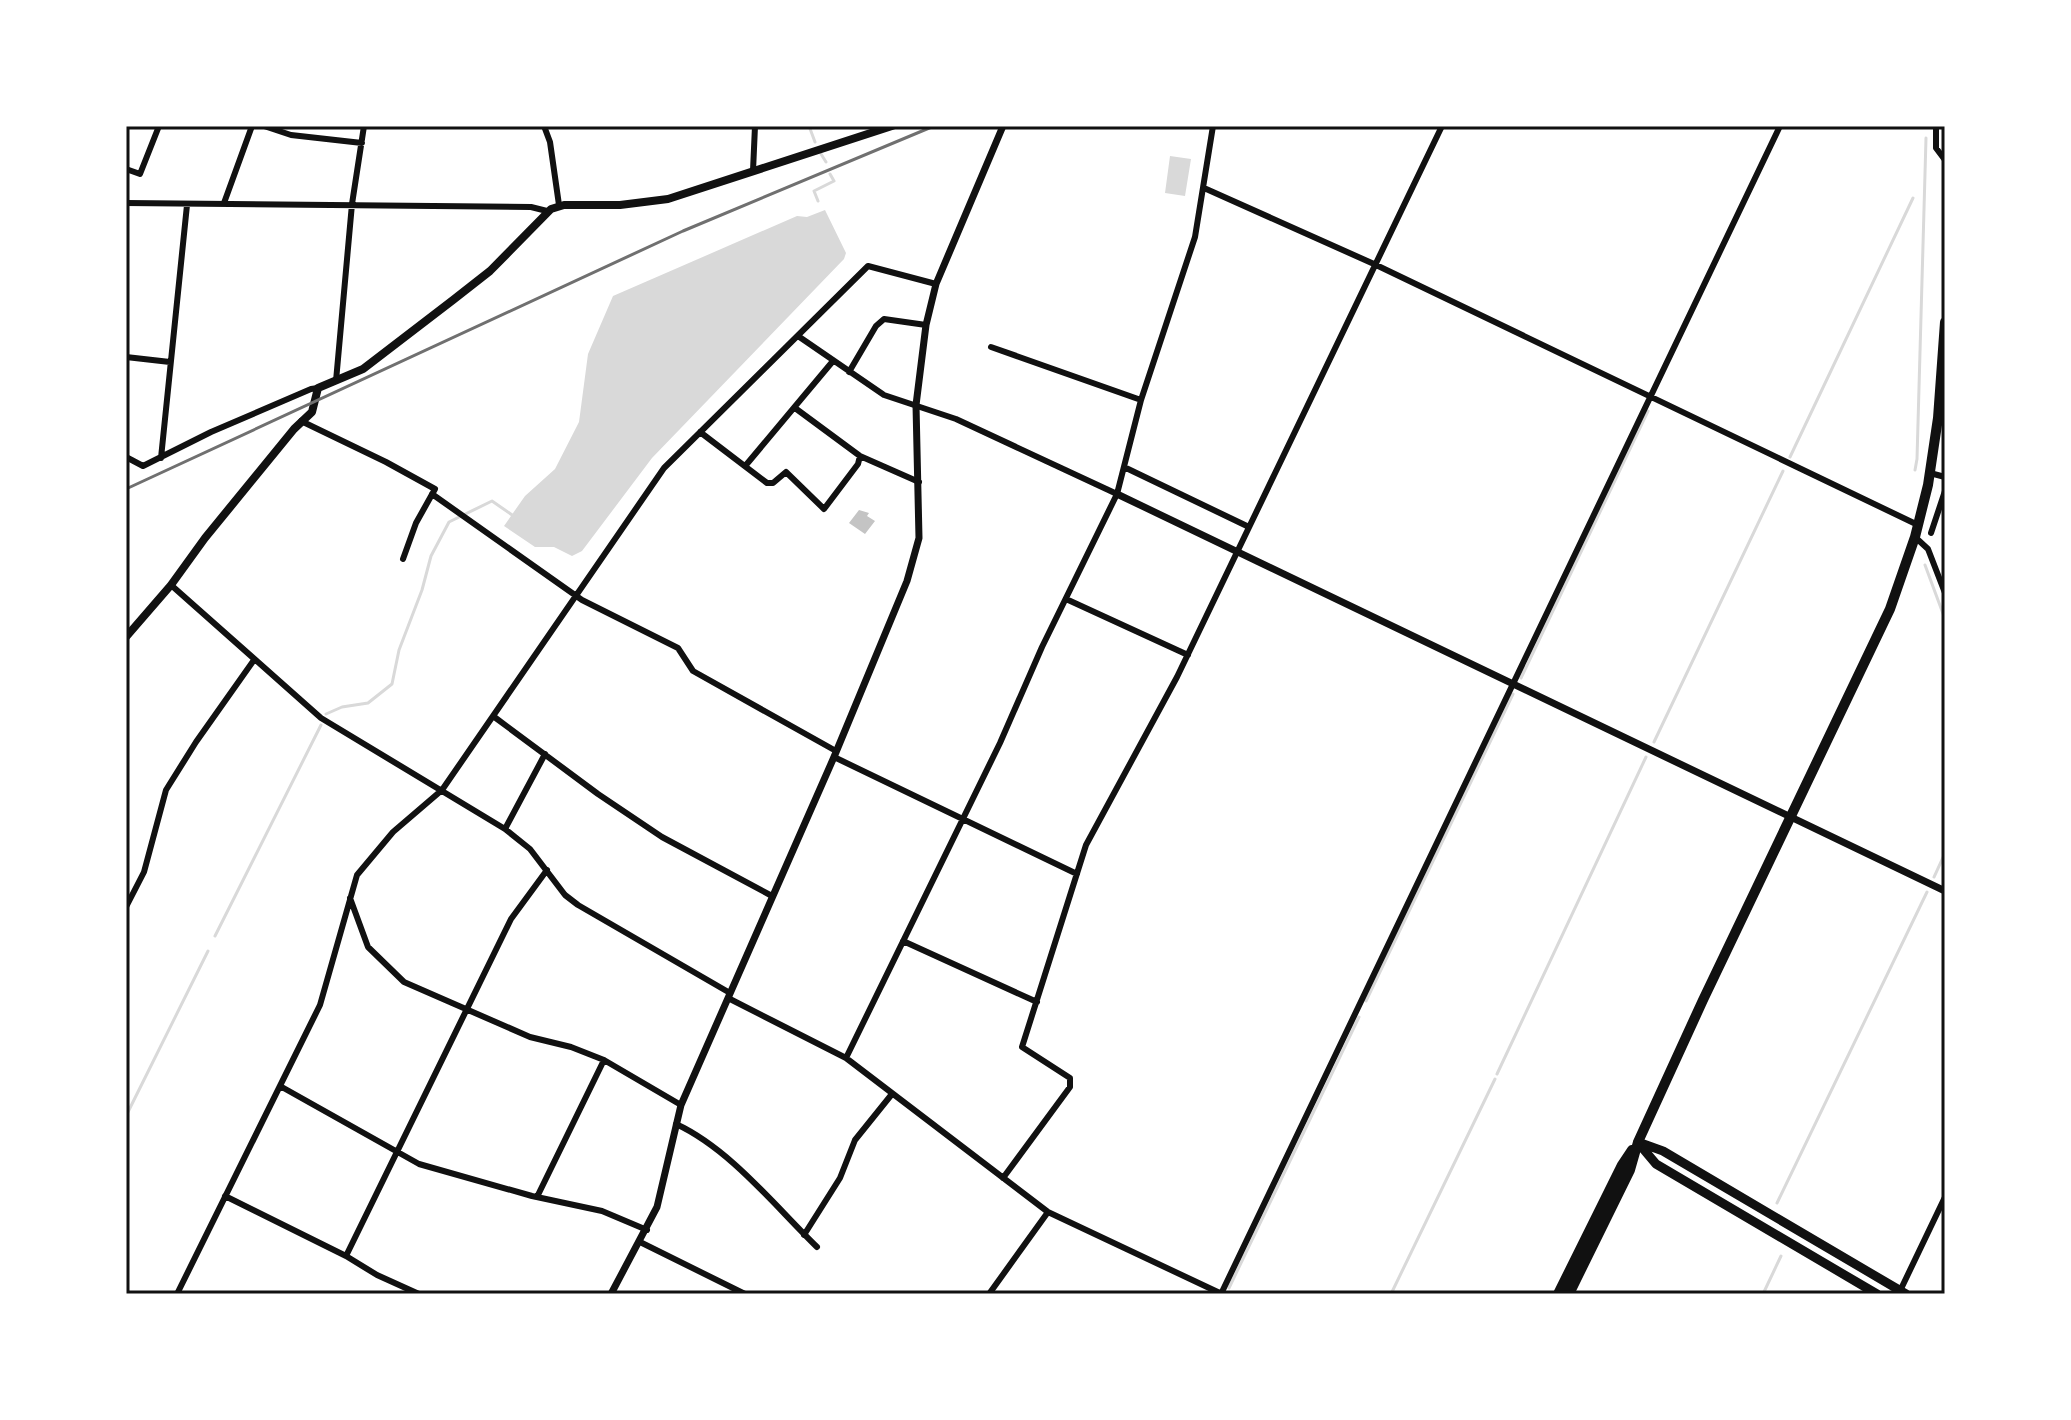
<svg xmlns="http://www.w3.org/2000/svg" width="2071" height="1420" font-family="Cabin,sans-serif">
	<rect width="100%" height="100%" fill="#fff"/>
	<path fill="#d9d9d9" d="M1170 156 1191 159 1185 196 1165 193Z
		M825 210 846 253 844 259 652 458 582 551 572 556 554 547H535L504 526 525 496 555 469 579 422 588 354 613 296 797 216 807 217Z"/>
	<g fill="none" stroke-linecap="round" stroke-linejoin="round">
		<path stroke="#d9d9d9" stroke-width="3" d="M809 126 815 142
			M821 154 826 162
			M818 201 814 191 834 181 830 174
			M1790 457 1913 198
			M1915 470 1917 459 1926 138
			M1925 565 1945 619
			M1521 678 1648 411
			M326 714 342 707 368 703 392 684 399 650 422 590 431 556 449 522 492 501 515 517
			M1654 742 1783 471
			M1934 877 1945 853
			M215 936 321 725
			M1366 1001 1513 694
			M1497 1074 1646 757
			M126 1116 208 951
			M1777 1203 1927 892
			M1229 1288 1359 1017
			M1391 1294 1495 1079
			M1763 1294 1781 1256"/>
	</g>
	<path fill="#c4c4c4" d="M859 510 869 513 867 516 875 521 865 534 849 523Z"/>
	<g fill="none" stroke-linecap="round" stroke-linejoin="round">
		<path stroke="#111" stroke-width="6" d="M264 126 291 135 362 143
			M544 126 550 142 559 205
			M1936 126V148L1945 160
			M126 169 140 174 159 126
			M753 171 755 126
			M1204 188 1374 264 1918 525
			M126 203 531 207 547 211
			M224 203 252 126
			M798 336 884 395 956 419 1117 494
			M991 347 1141 400
			M126 357 170 362
			M849 372 876 326 884 319 926 325
			M336 381 352 204 364 126
			M795 408 860 456 919 482
			M301 421 386 462 435 489 416 523 403 559
			M700 432 767 483H773L786 472 824 509 858 464 860 456
			M126 457 143 466 211 432 311 389 318 388
			M161 458 187 205
			M746 465 833 361
			M1124 467 1249 527
			M1930 473 1945 477
			M432 494 582 600 678 648 693 671 836 751
			M1931 533 1945 491
			M1915 537 1928 549 1945 593
			M171 585 321 718 505 829 530 849 565 895 578 905 730 993
			M1066 599 1188 655
			M493 716 598 794 662 837 772 896
			M834 757 1077 874
			M505 829 545 754
			M350 898 368 947 404 982 530 1037 571 1047 604 1060 681 1105
			M126 907 144 872 166 790 196 742 254 660
			M903 941 1037 1002
			M728 998 846 1058 1048 1212 1222 1294
			M846 1058 1000 743 1042 647 1117 494 1141 400 1195 237 1213 126
			M280 1086 419 1164 532 1196 602 1211 647 1230
			M676 1124C730 1149 775 1206 817 1247
			M1003 1178 1070 1087V1078L1022 1047 1086 845 1177 677 1442 126
			M225 1196 346 1256 377 1275 419 1294
			M537 1197 604 1060
			M804 1235 840 1178 855 1140 892 1094
			M640 1242 745 1294
			M346 1256 511 919 547 870
			M1900 1291 1945 1197
			M177 1294 320 1005 357 875 393 832 442 790 664 468 868 266 936 284
			M989 1294 1048 1212
			M1221 1294 1780 126"/>
		<path stroke="#111" stroke-width="7" d="M1117 494 1945 891
			M611 1294 657 1207 681 1105 834 757 907 581 919 538 916 405 926 325 936 284 1003 126"/>
		<path stroke="#111" stroke-width="8" d="M126 637 171 585 205 538 294 429 312 412 318 388 363 369 453 300 490 271 551 209 564 205H620L668 199 892 126"/>
		<path stroke="#111" stroke-width="9" d="M1638 1142 1663 1151 1906 1294
			M1640 1145 1656 1164 1877 1294"/>
		<path stroke="#111" stroke-width="10" d="M1558 1294 1622 1165 1632 1150
			M1569 1294 1630 1170 1638 1142 1703 1000 1890 609 1915 537 1928 485 1938 418 1945 322"/>
		<path stroke="#707070" stroke-width="3" d="M126 489 683 231 934 126"/>
	</g>
	<rect width="2071" height="1420" fill="none" stroke="#ffffff" stroke-width="256"/>
	<rect x="128" y="128" width="1815" height="1164" fill="none" stroke="#111" stroke-width="3"/>
</svg>
